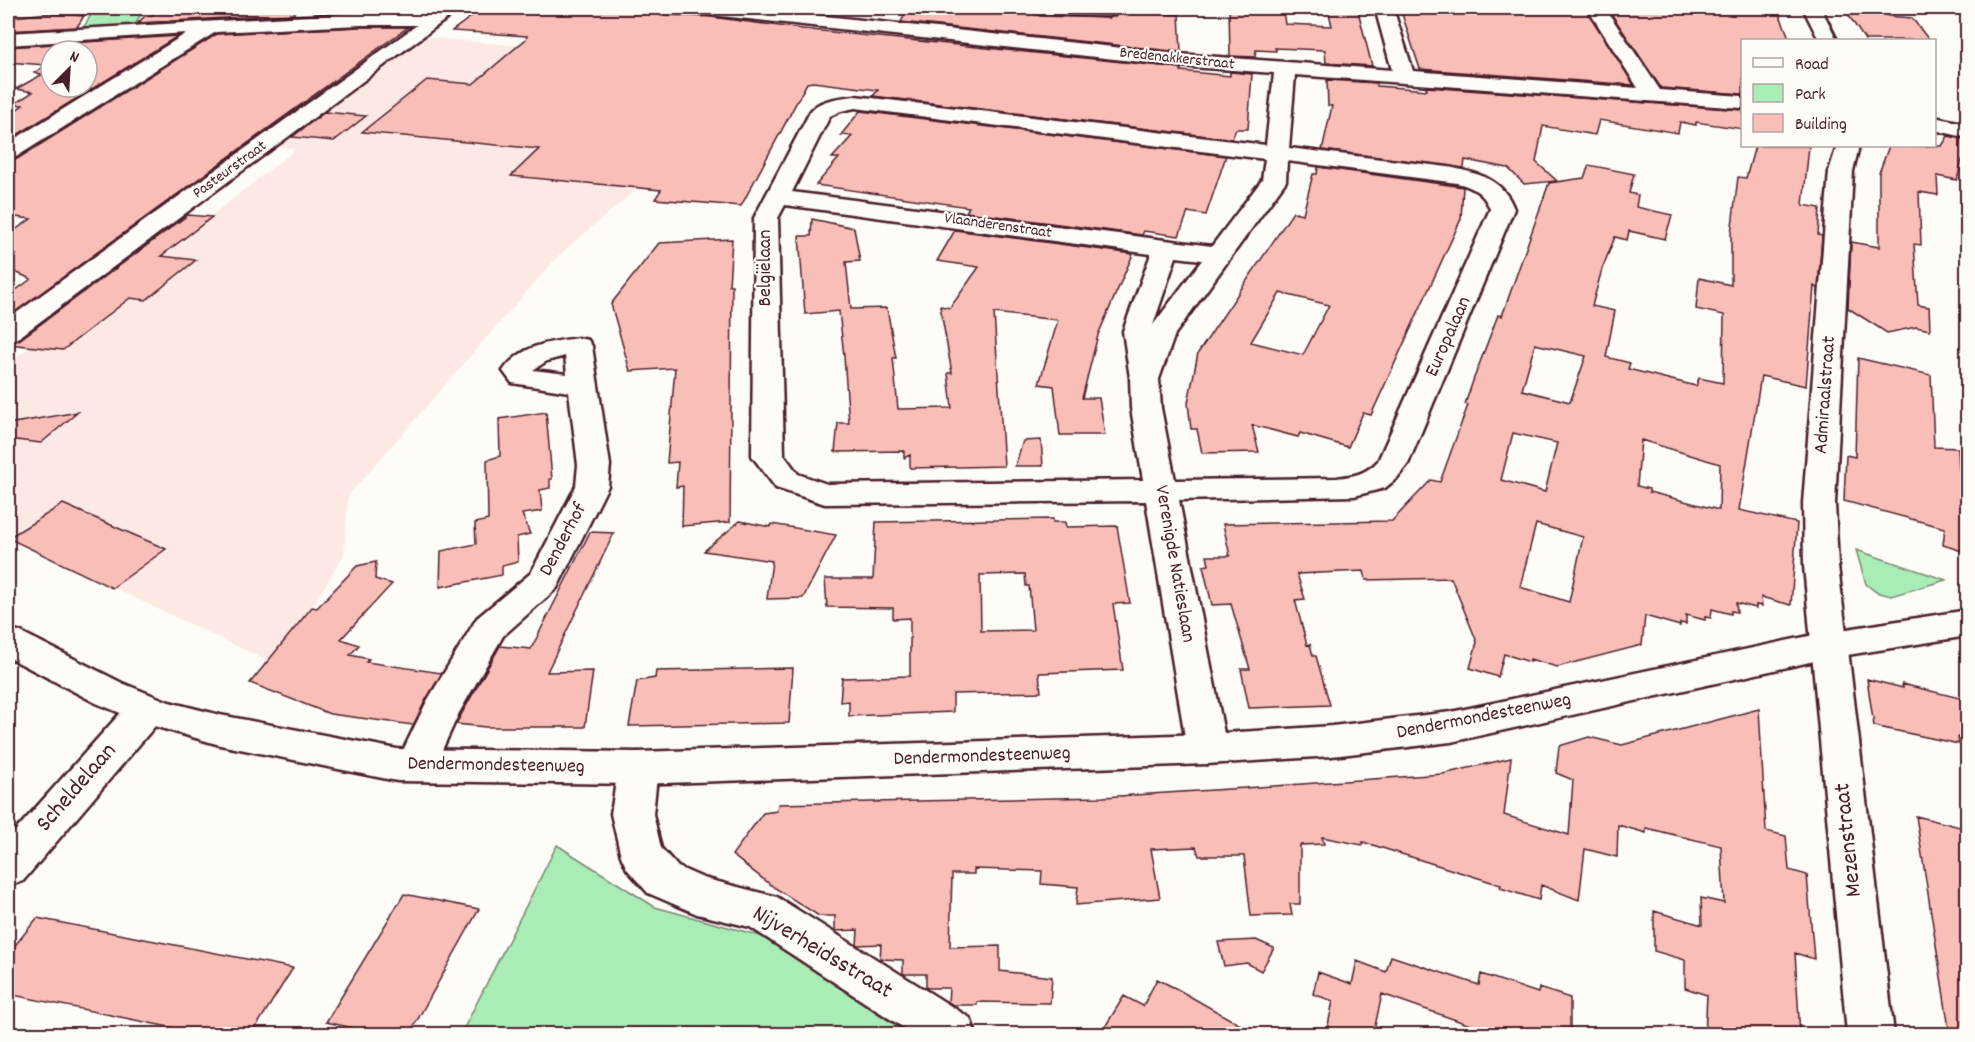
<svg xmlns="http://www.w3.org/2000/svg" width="1975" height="1042" font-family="Dekko,sans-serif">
	<rect width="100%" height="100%" fill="#fdfcf7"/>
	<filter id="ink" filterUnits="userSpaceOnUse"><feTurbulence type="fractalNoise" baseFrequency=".0167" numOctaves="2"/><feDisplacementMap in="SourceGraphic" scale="12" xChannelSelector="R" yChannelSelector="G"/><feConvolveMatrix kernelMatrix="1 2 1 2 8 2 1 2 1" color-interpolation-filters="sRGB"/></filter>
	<g filter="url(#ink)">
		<path fill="#fce9e4" d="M424 37 746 66 638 188 558 256 348 496 344 555 312 607 268 661 8 538V364L205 214 212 215 296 149 276 146Z"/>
		<path fill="#a9ecb6" stroke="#7a8670" stroke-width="1.5" d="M75 8H154L139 17 135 25 84 27 94 9Z
			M1856 550 1946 580 1891 596 1876 592 1866 584Z
			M557 845 655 907 768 938 908 1034H461Z"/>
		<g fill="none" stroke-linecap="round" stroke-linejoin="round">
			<path stroke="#73809e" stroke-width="5" d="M316 8 324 12"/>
		</g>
		<path fill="#fabeb8" stroke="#4a1f2b" stroke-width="1.5" fill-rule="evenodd" d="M159 8H296L294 14 138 23 145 16H151Z
			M483 8H658L652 14 711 17 802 29 1181 68V71L1230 76V72L1252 74 1248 129H1236L1232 139 873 96 878 90 813 82 807 83 741 206 655 199 661 190 511 176 539 149 362 132 427 80 473 84 526 39 527 36 452 31Z
			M908 8 1030 10 1033 14 1041 16 1108 18 1116 16 1118 13 1179 14 1181 52 901 22Z
			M1400 8H1585L1634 85 1420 69Z
			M1607 8H1777L1790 40H1743V94L1661 88Z
			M1857 8H1882L1888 16 1912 18 1929 40H1865L1847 13 1861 15Z
			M1229 9 1283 11 1285 24 1332 26 1328 9 1358 11 1372 66 1326 63 1325 50 1275 48 1276 51 1256 50 1255 57 1230 56Z
			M48 13 84 16 77 27 8 31V26L14 17Z
			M360 27H408L8 317V296L31 279 8 269V235L31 219 8 216V162L17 159 217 34Z
			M178 36 9 140H8V116L23 105 14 104 33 92 16 89 43 74 34 73 46 65 8 62V47ZM51 51H87V87H51Z
			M1327 80 1376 83 1377 86 1427 90 1426 87 1743 110V129L1696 122V125L1680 122 1678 133 1599 120 1595 135 1543 126 1536 162 1557 181 1524 184 1508 168 1465 160 1464 168 1322 150 1332 106H1328Z
			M860 111 1226 156 1206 215 1188 212 1179 236 1144 231 1142 235 966 212 969 207 816 185 839 158H832L852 136 841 135Z
			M325 112 366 116 334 141 292 137Z
			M1948 136 1968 140V161L1962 160 1957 180 1937 176 1938 195 1919 192 1921 245 1914 244 1918 305 1929 307 1930 330 1916 327 1887 333 1848 308 1851 242 1879 247V173L1889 146H1942Z
			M1755 146H1809L1803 205 1820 208 1818 235 1822 236 1818 289 1814 286 1806 386 1761 376 1739 510 1797 523 1791 605 1761 597 1762 606 1756 605V608L1736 603 1737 612 1731 611V614L1712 609 1711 618 1705 617V620L1686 615V624L1680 623V626L1645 616 1642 645 1557 667 1530 659V662L1504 654 1498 677 1470 668 1477 642 1451 578 1366 580 1364 571 1297 574 1305 599 1295 600 1307 645 1310 644 1313 656H1316L1330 705 1249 708 1241 669H1250L1231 604 1212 605 1203 566 1209 565 1207 556H1230L1223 524 1392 521 1431 480 1440 482 1468 405 1465 404 1474 378 1498 315 1502 316 1549 183 1584 178 1589 165 1634 174 1629 193 1638 195 1636 207 1672 215 1665 239 1629 231 1627 240 1615 237 1602 269 1592 306 1615 311 1606 357 1630 363 1628 369 1696 386 1699 378 1723 383 1724 315 1696 309 1699 278 1731 285V234L1738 177 1746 178ZM1535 344 1586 356 1570 402 1522 390ZM1513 433 1557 443 1545 492 1501 480ZM1641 440 1720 464 1719 510 1649 492V489L1637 486ZM1536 524 1583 537 1569 602 1520 587Z
			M1318 167 1463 187 1461 219 1371 415 1363 413 1348 447 1300 433 1298 437 1252 425 1259 452 1202 453 1197 429H1191L1188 403 1198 353 1293 212 1303 214 1313 174H1317ZM1280 293 1329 305 1303 355 1251 342Z
			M188 215 212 217 161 256 196 260 146 300 130 298 63 350 8 344 19 340Z
			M812 219 854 228 860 261 846 262 851 309 887 308 896 358H893L898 409 952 408 948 373H952L940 306 950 308 979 267 937 261 955 230 1133 254 1098 335 1082 398H1099L1105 435H1060L1054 386 1039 384 1058 320 994 313 1004 466 910 468V455L904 458V451L835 452 838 423H849L844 356 839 311 805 314 799 236H811Z
			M732 239 729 285H732L730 522 682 526 683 486 676 487 678 462 667 463 675 368 630 371 611 304 659 243Z
			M1858 358 1931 375 1934 447 1958 448 1959 470H1968V553L1943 545 1945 528 1844 501 1846 455 1855 457Z
			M78 412 41 443 8 439V424Z
			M546 412 552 479H550V488L540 490 542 511 522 514 530 534 517 537 518 562 502 566V575L440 587 441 551 476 544 475 523 488 520 487 460 500 456 499 419Z
			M1041 440 1043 466H1015L1023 441Z
			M63 504 166 549 112 588 8 538Z
			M1053 519V522H1065L1066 527 1117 526 1130 603 1113 604 1123 670 1039 673 1041 692 953 694V712L849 716V701L840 702 842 678 910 676V618L893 619V608L827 607 825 579H873L876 522ZM1025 574 1026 586H1029L1033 630 981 631 980 575Z
			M740 521 770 527 772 524 836 535 803 598 767 599 772 561 704 551Z
			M590 532 614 533 547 672 593 671 585 727H486L456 724 500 646 531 649Z
			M376 562 375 579 392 584 341 639 359 645 350 655 369 659 366 662 442 673 413 725 330 714 250 683 312 607 317 608 357 566Z
			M793 668 789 723 629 726 637 681 655 678 656 671Z
			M1867 679 1903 688 1902 684 1968 700V739L1958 737 1959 744 1874 726Z
			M1759 709 1766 831 1786 836 1789 870 1807 875 1814 959 1795 953 1800 1035H1705L1707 995 1685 988V960L1654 951V911L1702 925 1701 898 1724 903 1721 846 1646 828V833L1618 825 1617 857 1585 849 1579 900 1541 885 1539 900 1500 888 1501 885 1363 842 1362 845 1322 837 1324 844 1300 845V904H1290L1292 915 1251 916 1244 856H1199L1196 847 1151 849 1160 898 1076 905 1078 887 1041 884 1042 871 974 869V874H952L950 947 1000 946V971L1052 977 1050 1003 977 1002V1005H953L948 1002 949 988H926V974H903V960L880 959 881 944 857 945 858 930 835 931V916H819L775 888 732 855 763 813 777 811 778 804 1103 797 1245 788 1443 774 1511 758 1504 815 1569 835 1573 780 1556 773 1559 746 1589 737 1622 745Z
			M1916 816 1968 829V1035H1950Z
			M404 894 479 909 409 1035H385L326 1022Z
			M37 918 293 968 251 1035H208L8 994V954Z
			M1256 940 1274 948 1261 971 1247 963 1224 966 1218 942Z
			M1391 956 1479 985 1481 974 1538 993 1539 988 1570 998V1035H1472L1473 1026 1382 994 1373 1035H1326L1333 1001 1313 994 1318 972 1352 984 1357 961 1386 972Z
			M1157 979 1177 989 1258 1035H1100L1124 996 1143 1006Z"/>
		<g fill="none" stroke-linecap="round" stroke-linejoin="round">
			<defs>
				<path id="minor" d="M441 8H461L18 338 8 340V319L417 25H360L216 32 16 157 8 159V143L187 33 8 45V33L360 13H433Z
					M694 8H750L1178 54 1392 70 1375 8H1393L1413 71 1638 88 1587 8H1605L1660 90 1742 96V108L1295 75 1289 148 1448 167C1477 173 1503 178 1514 209L1408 464 1397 478 1385 488 1354 496 1179 500 1227 749 1221 760 1207 764 1193 760 1187 749 1146 501 825 504 776 488 752 456 754 218 810 112C819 99 840 98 855 96L1266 145 1274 73 1178 66 703 14 696 12ZM855 108 1265 159 1262 180 1212 246 792 192 830 116 841 111ZM1287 161 1457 183C1473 187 1484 193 1490 209L1378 461C1366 474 1354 476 1337 478L1175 480 1161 408 1159 379 1175 334 1286 181ZM785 205 1151 254 1123 331 1130 378 1131 408 1143 480 827 484 798 474 784 455 778 218ZM1176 257 1202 260 1153 325Z
					M1032 8H1116L1117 10 1115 14 1108 16 1041 14 1034 12Z
					M1803 8H1821L1837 40H1819Z
					M1934 117 1968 124V138L1934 130Z
					M1837 146H1859L1853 171 1835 503 1838 566 1894 1034H1847L1804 566 1803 503 1829 171Z
					M578 338 588 340 592 346 610 465 608 486 557 588 503 636 459 713 430 776 416 781 402 776 396 765 427 701 477 618 531 573 576 486 578 465 569 392 512 383 503 371C521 345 549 342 578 338ZM565 356 567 374 533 370 547 361Z
					M147 694 161 699 166 709 161 719 23 881 8 886V839L133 699Z
					M638 752 652 757 658 768 653 814 661 848 678 867 703 878 777 897 970 1018 976 1034H913L750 927 697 914 648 893 627 869 621 856 611 814 618 768 624 757Z"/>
				<path id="major" d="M1968 610V636L1828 658 1451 742 1332 756 1207 764 638 784 397 781 220 745 147 724 96 703 8 657V628L21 632 122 683 169 702 220 715 397 749 638 752 1207 734 1332 726 1451 712 1828 632Z"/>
			</defs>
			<use href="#minor" stroke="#4a1f2b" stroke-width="5"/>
			<use href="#major" stroke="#4a1f2b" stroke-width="5"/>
			<use href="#minor" fill="#fdfcf7" fill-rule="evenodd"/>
			<use href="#major" fill="#fdfcf7" fill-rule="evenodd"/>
		</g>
	</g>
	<g text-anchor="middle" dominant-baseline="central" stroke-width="4.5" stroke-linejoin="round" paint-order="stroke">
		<g font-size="16" fill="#4a1f2b" stroke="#fdfcf7">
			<text transform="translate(1177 59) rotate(6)">Bredenakkerstraat</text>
			<text transform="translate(230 170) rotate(-36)">Pasteurstraat</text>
			<text transform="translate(998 226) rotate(8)">Vlaanderenstraat</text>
		</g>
		<g font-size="20" fill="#4a1f2b" stroke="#fdfcf7">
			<text transform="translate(766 268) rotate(-90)">Belgiëlaan</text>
			<text transform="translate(1449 337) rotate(-66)">Europalaan</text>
			<text transform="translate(1826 395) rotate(-86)">Admiraalstraat</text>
			<text transform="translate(564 540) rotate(-62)">Denderhof</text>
			<text transform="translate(1174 564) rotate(80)">Verenigde Natieslaan</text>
			<text transform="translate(1484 717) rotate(-11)">Dendermondesteenweg</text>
			<text transform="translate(982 757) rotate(-2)">Dendermondesteenweg</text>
			<text transform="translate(496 766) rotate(1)">Dendermondesteenweg</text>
		</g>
		<g font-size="24" fill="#4a1f2b" stroke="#fdfcf7">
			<text transform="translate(77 788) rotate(-49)">Scheldelaan</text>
			<text transform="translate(1849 840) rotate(-96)">Mezenstraat</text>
			<text transform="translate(822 953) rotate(31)">Nijverheidsstraat</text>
		</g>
	</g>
	<rect width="1975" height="1042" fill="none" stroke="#fdfcf7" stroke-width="30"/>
	<rect x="15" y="15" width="1945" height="1012" fill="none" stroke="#4a1f2b" stroke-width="2" filter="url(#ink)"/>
	<rect x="1741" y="39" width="195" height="108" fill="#fdfcf7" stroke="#b5a4a5" stroke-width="1.5"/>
	<rect x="1753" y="58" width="30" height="9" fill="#fdfcf7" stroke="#b5a4a5" stroke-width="1.5"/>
	<text x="1795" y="69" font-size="18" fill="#4a1f2b">Road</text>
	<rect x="1753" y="84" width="30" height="18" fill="#a9ecb6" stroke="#b5a4a5" stroke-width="1.5"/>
	<text x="1795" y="99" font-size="18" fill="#4a1f2b">Park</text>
	<rect x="1753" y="114" width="30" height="18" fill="#fabeb8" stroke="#b5a4a5" stroke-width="1.5"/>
	<text x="1795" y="129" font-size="18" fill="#4a1f2b">Building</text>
	<g transform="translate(69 69) rotate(24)"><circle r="28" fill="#fdfcf7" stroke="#b5a4a5" stroke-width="1.5"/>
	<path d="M0-4.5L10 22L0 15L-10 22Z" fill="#4a1f2b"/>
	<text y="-9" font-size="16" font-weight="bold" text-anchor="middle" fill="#4a1f2b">N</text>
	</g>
</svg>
